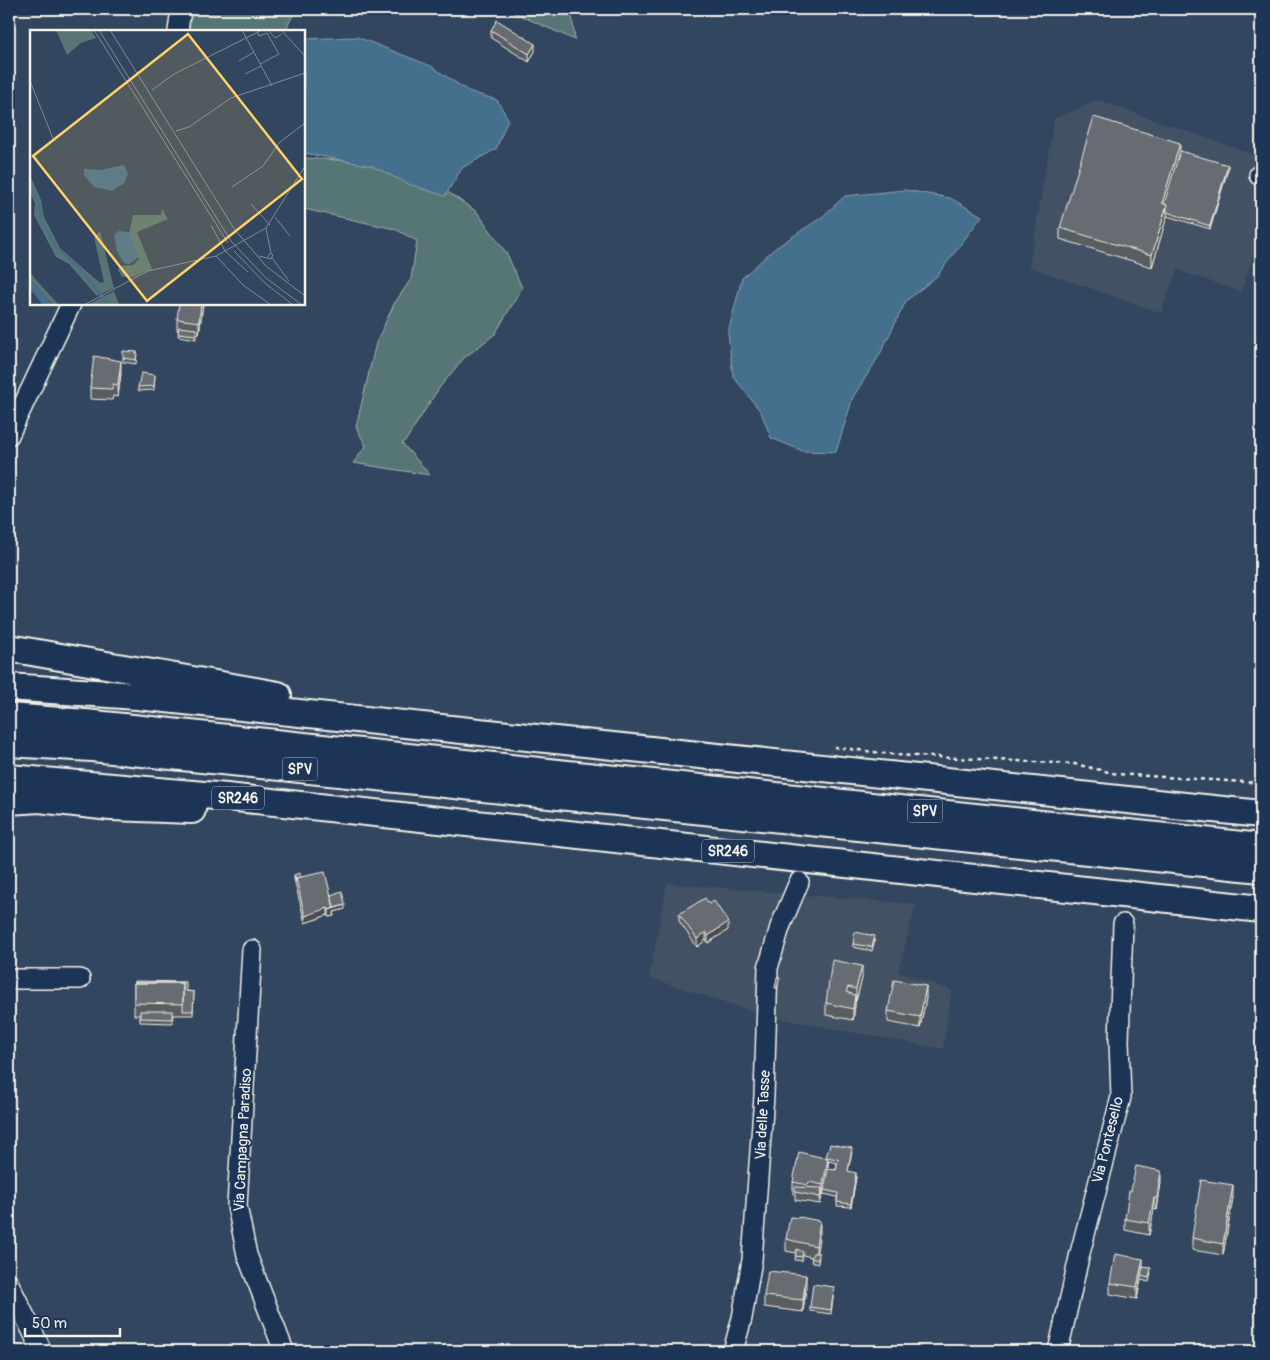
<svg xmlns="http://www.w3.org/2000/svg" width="1270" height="1360" font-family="Pangolin,sans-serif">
	<rect width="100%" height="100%" fill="#33465f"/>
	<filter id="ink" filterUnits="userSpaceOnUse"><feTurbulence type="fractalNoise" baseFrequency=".02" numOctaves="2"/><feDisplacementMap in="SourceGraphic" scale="10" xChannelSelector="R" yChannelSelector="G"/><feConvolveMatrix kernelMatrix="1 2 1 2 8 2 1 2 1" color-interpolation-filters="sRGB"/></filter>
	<g filter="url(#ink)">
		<path fill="#425164" d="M1098 100 1261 157V234L1241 292 1177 270 1161 313 1029 267 1054 119Z
			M667 883 916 904 898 972 952 990 943 1049 775 1018 649 978Z"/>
		<path fill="#567574" stroke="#a5b3ae" d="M199 9H296L285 31H182L183 27Z
			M506 9H571L575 40Z
			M304 158 385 163 436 184 477 212 507 254 522 288 495 334 464 358 439 388 406 440 402 443 430 475 353 463 366 446 356 427 376 343 394 304 411 279 417 241 395 229 304 209Z"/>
		<path fill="#456f8d" stroke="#8ba3b1" d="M357 37 431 66 468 91 497 100 508 119 496 149 462 168 445 196 408 184 372 166 304 153V39Z
			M905 190 950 198 982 216 937 276 906 301 879 356 853 397 836 452 803 451 771 438 761 412 733 376 728 333 742 278 774 249 822 217 845 196Z"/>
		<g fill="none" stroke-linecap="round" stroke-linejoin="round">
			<defs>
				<path id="minor" d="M178 31 181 9
					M1259 175 1261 176
					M9 435 71 304
					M252 950 237 1206 247 1255 284 1351
					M9 979H80
					M9 1284 42 1351
					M733 1351 742 1318 752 1260 764 1096 768 968 780 927 799 882
					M1058 1351 1080 1253 1121 1097 1119 1041 1123 924"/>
				<path id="highway" d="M9 648 278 695
					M9 687 137 696 1261 814
					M9 717 85 723 1261 847
					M9 743 92 748 232 762 1261 869
					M9 778 227 797 1261 909
					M9 801 39 799 111 807 192 810"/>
			</defs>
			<use href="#minor" stroke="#f4f1e8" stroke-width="22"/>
			<use href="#highway" stroke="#f4f1e8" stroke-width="30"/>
			<path stroke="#f4f1e8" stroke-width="2.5" stroke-dasharray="4 4" stroke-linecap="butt" d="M834 747 897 755 1075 764 1117 774 1261 783"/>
			<use href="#minor" stroke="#1d3557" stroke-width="19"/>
			<use href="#highway" stroke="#1d3557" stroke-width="26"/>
		</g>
		<path fill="#585d61" stroke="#f4f1e8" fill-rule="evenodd" d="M491 30 535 51 529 62 491 38Z
			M1180 151 1228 169 1210 229 1167 216 1152 267 1060 239V228Z
			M203 304 199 334 196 333V339L178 336 179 331 177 330V319Z
			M137 352 136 364 123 362V358Z
			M121 373 118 397 113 396 112 400 90 399V388Z
			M155 375 154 390 138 391V387Z
			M294 875 300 877 331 895 345 909 334 912V916L329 917 328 915 305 923 294 879Z
			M709 904 728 930 708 943 706 940 697 947 679 921V914Z
			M875 940 872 951 853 947V944Z
			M862 978 856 1001H855V1006L853 1020 826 1015V1003Z
			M134 983 194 992 193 1015H173L172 1023 140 1022V1015H134Z
			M926 998 920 1028 888 1022V1011Z
			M852 1152 848 1171 856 1177 851 1207 837 1206V1197L824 1194 823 1196H822L820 1204 795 1200V1194H793V1182L826 1158V1157ZM828 1161 837 1163 836 1170 828 1169Z
			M1161 1182 1157 1210 1154 1209 1149 1235 1125 1230V1219L1131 1191Z
			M1233 1197 1223 1255 1192 1250V1238Z
			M820 1232 816 1253 819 1257 818 1264 811 1262 812 1257 803 1255 802 1261 795 1260 796 1253 786 1251V1239Z
			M1143 1267 1151 1272 1149 1282 1141 1280 1137 1299 1110 1294V1283Z
			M806 1287 803 1312 764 1307V1296Z
			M834 1291 831 1314 810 1311V1307Z"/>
		<path fill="#474c4f" stroke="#f4f1e8" d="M535 44V51L529 62V54Z
			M1180 143V154L1163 211 1162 203Z
			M1228 165V169L1210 229V226Z
			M1167 205V216L1152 267V255Z
			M201 304H203L199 334V322Z
			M121 361V373L118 397V385Z
			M345 905V909L334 912V916L329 917V910Z
			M328 908V915L305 923V916Z
			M728 922V930L708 943V936Z
			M706 932V940L697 947V939Z
			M862 966V978L856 1001V989Z
			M926 986V998L920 1028V1017Z
			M855 995V1006L853 1020V1009Z
			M828 1159V1170L824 1190 823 1196V1185Z
			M1161 1171V1182L1157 1210V1198Z
			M856 1173V1177L851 1207V1204Z
			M1233 1185V1197L1223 1255V1244Z
			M822 1188V1196L820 1204V1197Z
			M1154 1198V1209L1149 1235V1223Z
			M820 1221V1232L816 1258V1246Z
			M1143 1259V1271L1141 1276 1137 1299V1287Z
			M806 1275V1287L803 1312V1300Z"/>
		<path fill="#666c71" stroke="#f4f1e8" d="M497 20 535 44 529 54 491 30Z
			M1094 117 1180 143 1162 203 1167 205 1152 255 1060 228Z
			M1180 151 1228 165 1210 226 1167 212V205L1164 204Z
			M179 304H201L199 322 177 319Z
			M179 327 196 329V335L178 333Z
			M123 351 137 352 136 360 123 358Z
			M94 356 121 361 118 385 113 384 112 389 90 388Z
			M141 373 155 375 154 386 138 387Z
			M325 872 334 908 329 910 328 908 305 916 296 878Z
			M300 873V877L296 878V882L294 875Z
			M342 891 345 905 334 908 331 895Z
			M705 898 709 904 714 901 728 922 708 936 706 932 697 939 679 914Z
			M855 932 875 936 872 947 853 944Z
			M832 960 862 966 856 989 848 987 846 992 855 995 853 1009 826 1003Z
			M777 977 780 978 777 988H775Z
			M894 980 926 986 920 1017 888 1011Z
			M135 981 186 982V991L194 992 193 1011H183V983H135Z
			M134 983H183V1004L134 1003Z
			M140 1011H173L172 1019 140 1018Z
			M830 1144 852 1148 848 1171 856 1173 851 1204 837 1202 838 1193 824 1190 828 1169 836 1170 838 1159 826 1157Z
			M799 1152 828 1159 823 1185 809 1182 808 1185 793 1182Z
			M1136 1166 1161 1171 1157 1198H1154L1149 1223 1125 1219 1129 1191H1131Z
			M1201 1180 1233 1185 1223 1244 1192 1238Z
			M795 1187 822 1188 820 1197 795 1192Z
			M790 1217 799 1218V1217L820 1221 816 1246 786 1239Z
			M797 1249 803 1252 802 1257 795 1256Z
			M813 1253H819L818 1260 811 1258Z
			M1115 1254 1143 1259 1137 1287 1110 1283Z
			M1143 1267 1151 1268 1149 1278 1141 1276Z
			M768 1271 806 1275 803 1300 764 1296Z
			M813 1284 834 1287 831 1310 810 1307Z"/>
	</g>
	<g text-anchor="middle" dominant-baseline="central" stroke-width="4" stroke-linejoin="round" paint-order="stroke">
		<g fill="#1d3557" stroke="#b4b9bc" stroke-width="1">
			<rect x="282.5" y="757.5" width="35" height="23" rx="4"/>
			<rect x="212" y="786.5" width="52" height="23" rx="4"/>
			<rect x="907.5" y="799.5" width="35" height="23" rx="4"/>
			<rect x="702" y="839.5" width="52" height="23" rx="4"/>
		</g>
		<g font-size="14" font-weight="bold" fill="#f4f1e8">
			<text x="300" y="769">SPV</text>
			<text x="238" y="798">SR246</text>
			<text x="925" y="811">SPV</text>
			<text x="728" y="851">SR246</text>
		</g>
		<g font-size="15" fill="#f4f1e8" stroke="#1d3557">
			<text transform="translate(763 1115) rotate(-87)">Via delle Tasse</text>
			<text transform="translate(243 1140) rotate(-87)">Via Campagna Paradiso</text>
			<text transform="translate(1108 1140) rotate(-76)">Via Pontesello</text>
		</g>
	</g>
	<g transform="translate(30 30)">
		<rect width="275" height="275" fill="#33465f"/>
		<path d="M26 0H61L66 8 51 13 37 25ZM0 145 11 170 14 187 30 218 70 253 74 252 64 207 70 201 84 258 67 266 39 234 26 227 4 185 5 173 0 163ZM132 179 138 189 107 202 122 239 103 247H92L88 240 91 236 103 235 109 229 99 204 103 185H131ZM0 242 7 251 29 275H23L0 250ZM84 261 89 275 59 274 67 270Z" fill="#567574"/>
		<path d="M94 135 98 144 94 153 82 161 64 157 54 145V139L70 140ZM89 201 99 202 109 227 99 234 94 233 87 221 84 205ZM0 250 22 274 23 275H13L0 259Z" fill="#456f8d"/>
		<path fill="none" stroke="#456f8d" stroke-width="2.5" d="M0 158 8 172 12 192 27 218 48 236 79 275"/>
		<path fill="none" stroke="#808a96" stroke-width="1" d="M64 0 198 213M69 0 201 211 236 248 272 275M80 0 205 200 236 236 275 266M212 0 242 56M238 0 245 8 252 4M251 0 275 26M228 3 229 6 237 3 249 24 230 34M209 31 224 22M215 44 231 36M0 51 24 111M122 60 144 44 232 0M146 101 159 97 201 68 275 43M202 157 233 136 250 112 275 93M221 174 240 195M245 187 260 206M181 195 195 221 218 242M236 198 241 223M204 221 235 253 263 275M186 226 213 255 241 275M229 226 241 229 243 225 240 223 238 227M242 228 259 251M54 275 118 241 186 226 236 198 275 136"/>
		<path fill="#ffd166" fill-opacity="0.15" stroke="#ffd166" stroke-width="2.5" d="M158 4 272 149 117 271 3 126Z"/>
		<rect width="275" height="275" fill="none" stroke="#f4f1e8" stroke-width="2.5"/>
	</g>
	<rect width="1270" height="1360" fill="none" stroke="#1d3557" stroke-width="30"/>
	<rect x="15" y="15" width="1240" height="1330" fill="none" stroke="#f4f1e8" stroke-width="2" filter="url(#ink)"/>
	<path d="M25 1328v8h95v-8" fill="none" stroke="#f4f1e8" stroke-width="2.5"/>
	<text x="32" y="1328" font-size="15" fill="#f4f1e8" stroke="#1d3557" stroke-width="4" paint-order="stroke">50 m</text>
</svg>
